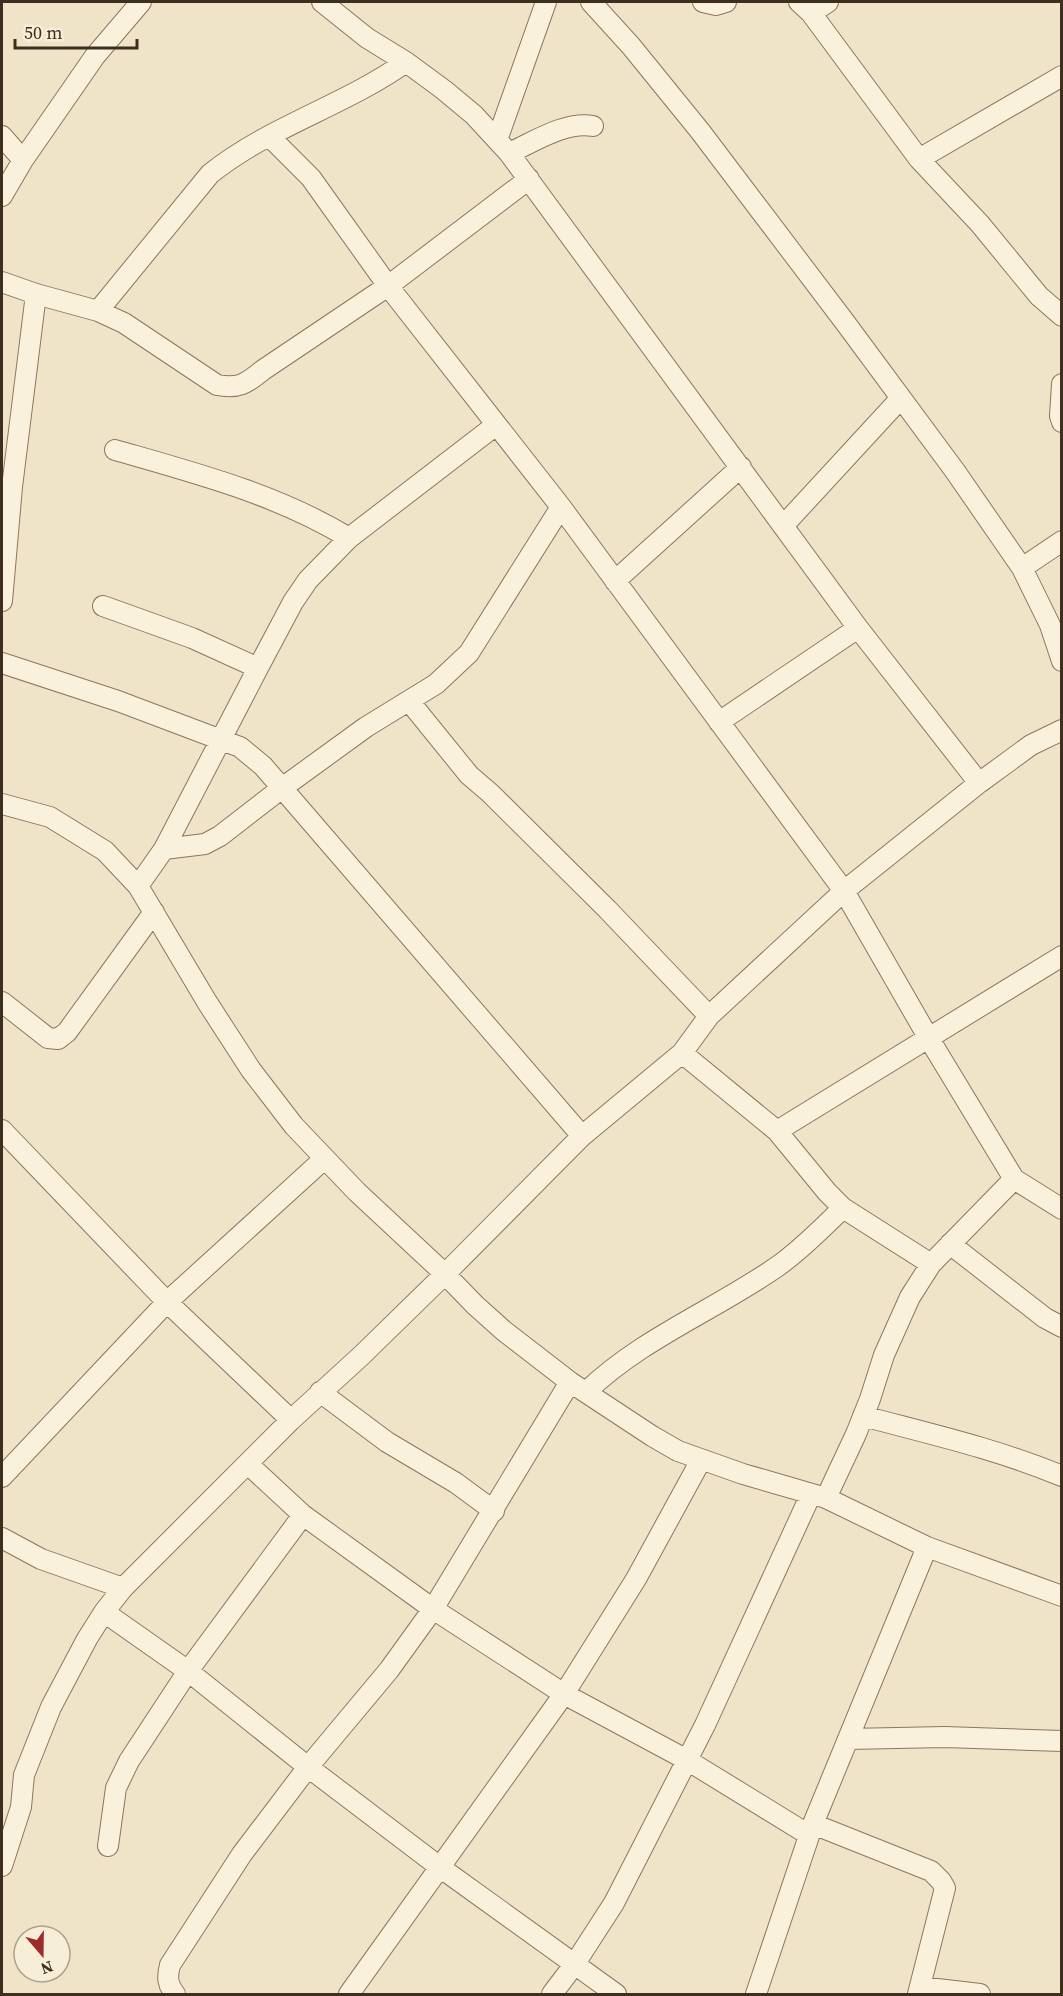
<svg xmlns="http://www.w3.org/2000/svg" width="1063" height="1996" font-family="'Source Serif 4',serif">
	<rect width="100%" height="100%" fill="#f0e4c8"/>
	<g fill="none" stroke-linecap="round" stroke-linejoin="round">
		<defs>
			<path id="street" d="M322 2 367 38 406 62
				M591 2 631 46 700 131 844 321 955 471 1022 568 1050 625 1062 661
				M703 2 716 5 726 2
				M799 2 811 13 828 2
				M811 13 919 159 980 224 1039 296 1062 316
				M2 136 23 160
				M269 136 311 178 388 286 561 507 844 891 928 1037 1014 1179 1062 1209
				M497 140 546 2
				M509 153C534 142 565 121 593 126
				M919 159 1062 76
				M2 196 23 160 95 56 141 2
				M2 282 36 294 98 311 124 323 217 385C239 389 246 384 263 370L388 286 529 179
				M98 311 210 174C268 127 344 106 406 62L444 90 474 115 509 153 858 628 979 783
				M1062 384 1060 416 1062 422
				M115 450C195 473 277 494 349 538
				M783 526 901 398
				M1022 568 1062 541
				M615 581 741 467
				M2 601 12 487 36 294
				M103 606 192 638 258 668
				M2 663 118 701 240 747 263 766 282 788 582 1136
				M409 701 469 775 490 793 607 909 709 1016
				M719 722 858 628
				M2 804 50 817 105 851 138 886 207 1002 251 1070 294 1126 357 1192 445 1274 475 1305 504 1331 570 1382 652 1436 678 1451 743 1474 826 1498 927 1547 1062 1596
				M164 849 205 844 220 836 282 788 366 727 436 684 469 653 561 507
				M138 886 164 849 258 668 293 602 308 580 349 538 496 425
				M2 1002 48 1038 58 1039 67 1032 154 912
				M682 1053 777 1131 827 1192 843 1208 931 1264
				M2 1130 167 1302 291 1420
				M777 1131 1062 956
				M950 1244 1045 1318 1062 1327
				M320 1392 387 1442 456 1483 494 1511
				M586 1392C642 1338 715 1310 778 1266 802 1249 822 1228 843 1208
				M863 1416C930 1434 997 1449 1062 1476
				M248 1464 303 1515 433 1609 564 1694 687 1760 809 1835
				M2 1477 167 1302 324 1159
				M826 1498 856 1434 870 1399 884 1355 910 1297 931 1264 1014 1179
				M2 1538 41 1559 123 1588
				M104 1612 188 1671 308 1767 441 1868 616 1994
				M848 1739 945 1737 1062 1741
				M813 1824 931 1871 941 1881 945 1888 918 1994
				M108 1846 116 1788 129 1761 188 1671 303 1515
				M2 1866 21 1807 24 1775 51 1707 87 1639 104 1612 123 1588 291 1420 362 1355 445 1274 582 1136 682 1053 709 1016 844 891 979 783 1031 745 1062 730
				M920 1987 980 1994
				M175 1994C167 1984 167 1977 170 1965L242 1854 308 1767 389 1670 433 1609 570 1382
				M349 1994 564 1694 636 1579 701 1460
				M552 1994 574 1965 614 1903 705 1725 811 1494
				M756 1994 813 1824 927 1547"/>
		</defs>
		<use href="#street" stroke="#8d765c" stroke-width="22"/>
		<use href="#street" stroke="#faf1dc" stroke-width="20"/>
	</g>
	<rect width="1063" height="1996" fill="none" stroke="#3d2e20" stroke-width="6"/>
	<g transform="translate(42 1954) rotate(160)"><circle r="28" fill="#f7eed8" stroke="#ada18e" stroke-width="1.5"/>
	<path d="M0-4.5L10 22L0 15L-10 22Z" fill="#9e2a2b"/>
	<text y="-9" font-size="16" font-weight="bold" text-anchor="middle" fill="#3d2e20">N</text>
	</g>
	<path d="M15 39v9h122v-9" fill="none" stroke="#3d2e20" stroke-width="3"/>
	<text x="24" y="39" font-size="18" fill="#3d2e20" stroke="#f7eed8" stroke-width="4.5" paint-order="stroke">50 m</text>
</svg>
